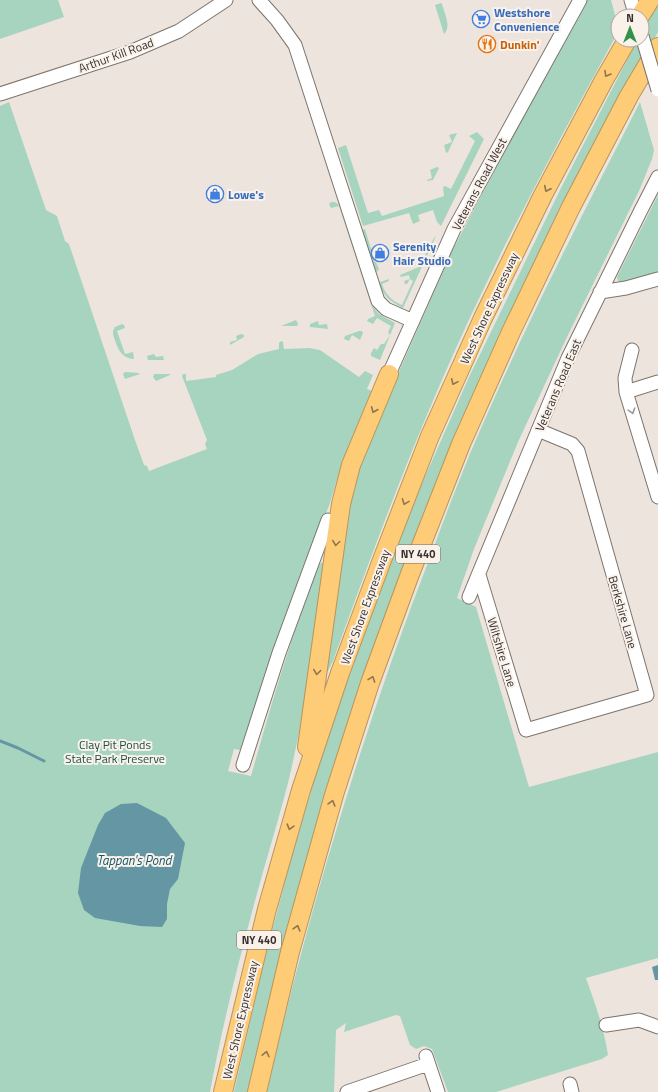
<svg xmlns="http://www.w3.org/2000/svg" width="658" height="1092" font-family="'Titillium Web',sans-serif">
	<rect width="100%" height="100%" fill="#ede5dd"/>
	<path fill="#a7d4be" d="M0 0H58L64 17 0 39Z
		M584 0H611L618 26V32C555 147 493 262 441 382 401 474 367 567 333 661L327 673 348 501 354 481 386 401 452 251Z
		M658 0V32L631 82 429 509 249 1092H234L262 970 292 855 326 741 368 619 417 495 469 377 561 188Z
		M441 3 442 4C444 12 452 27 444 34L435 5Z
		M9 102 46 210 57 216 65 241 69 244 135 440 144 465 147 466 149 471 207 449 205 444 207 440 182 376 183 374H186V381L216 377V375L232 370 258 354 279 349V343L281 341 283 342 284 349 309 348 320 350 359 377 365 371 373 375 367 389 372 391 342 471 337 479 329 506 315 539 301 574 240 750 234 749 228 771 251 776C271 705 292 634 318 565L323 562 325 566C315 640 305 714 287 787 276 829 263 870 252 912 236 972 221 1032 210 1092H0V106Z
		M640 102 654 150 652 159 639 191 567 337 518 442 474 549 457 598 476 607 529 787 658 752V958L586 978C595 1003 604 1028 608 1055L602 1059 496 1092H448L432 1049 424 1046 416 1049 410 1045 400 1016 396 1015 344 1032 346 1023 336 1030 334 1092H267C309 908 364 727 432 552 451 500 471 449 494 399 539 298 590 200 640 102Z
		M477 132 484 139 441 226 437 222 433 210 418 215 420 221 413 224 409 213 363 226 338 148 346 145 368 213 379 210 382 216 444 196 443 187 445 186 451 189 475 141 469 136Z
		M457 133 448 152 446 153 444 145 452 142 449 135Z
		M437 167 439 168 433 180 427 181V180L432 178 430 170Z
		M658 195V273L622 282 618 281 617 277Z
		M331 202H335L339 205 373 307 379 314 395 323 380 360 371 356V353L374 348 377 350 381 344H384L390 335 388 332 391 326 377 318 373 324 367 321 368 319 375 316 339 206 331 208 329 204Z
		M365 229 375 262H376L379 269 377 272 376 271 362 230Z
		M436 236 403 308C391 302 381 295 380 282L389 279V281L382 284C385 294 392 301 402 305L413 281 410 279 407 284H405L404 281 410 279 409 275 401 277 400 275 419 267 434 238Z
		M296 320 298 324 297 326H281Z
		M318 321 319 325 327 324 328 329 310 327V324Z
		M122 324 124 325 125 328 117 331 125 354 133 352 134 359C120 358 117 347 113 334V331L115 327Z
		M359 331H362L363 333 360 340 352 335 349 341 344 339 345 336Z
		M241 334 244 335V337L230 345V342L237 340 236 336Z
		M154 354 156 357 163 356 164 360H148L147 356Z
		M125 372 139 373 140 374 125 379 123 374Z
		M154 374H170V375L156 381 153 377Z"/>
	<path fill="#6496a4" d="M137 803 166 818 185 843 178 879 170 889 167 904V919L162 927 140 926 95 918 84 910 78 893 81 868 98 825 105 813 121 804Z
		M658 965V980H655L652 967Z"/>
	<g fill="none" stroke-linecap="round" stroke-linejoin="round">
		<path stroke="#6496a4" stroke-width="3" d="M0 741 18 748 44 761"/>
		<defs>
			<path id="minor" d="M259 0 277 20 295 45 378 301 386 309 413 321
				M631 0 636 16
				M0 94 130 52 179 31 226 0
				M600 292 626 288 658 279
				M389 374 454 229 580 0
				M658 382 626 392 658 497
				M626 392 625 378 632 350
				M479 575 526 730 647 695 578 451 572 444 538 430
				M469 597 568 358 640 212 658 177
				M243 765 279 653 328 520
				M606 1025 639 1020 658 1027
				M426 1056 438 1092
				M570 1084 572 1092
				M347 1092 428 1064"/>
			<path id="highway" d="M640 16 650 0
				M307 747 341 504 351 465 389 374
				M223 1092 267 909 301 790 340 673 382 560 430 436 483 318 543 195 604 80 627 40
				M257 1092 290 952 334 795 370 683 410 574 461 444 511 332 571 207 629 96 658 47"/>
		</defs>
		<use href="#minor" stroke="#7c746d" stroke-width="15"/>
		<use href="#highway" stroke="#b8955d" stroke-width="20"/>
		<use href="#minor" stroke="#fff" stroke-width="13"/>
		<use href="#highway" stroke="#fecb76" stroke-width="18"/>
		<defs>
			<path id="minor-bridge" d="M642 36 658 90"/>
		</defs>
		<use href="#minor-bridge" stroke="#7c746d" stroke-width="15" stroke-linecap="butt"/>
		<use href="#minor-bridge" stroke="#fff" stroke-width="13"/>
	</g>
	<defs><path id="oneway-chevron" d="M-2-3.5L2.5 0L-2 3.5" fill="none" stroke-width="1.6" stroke-linecap="round" stroke-linejoin="round"/></defs>
	<g stroke="#8f764e">
		<use href="#oneway-chevron" transform="translate(607 74) rotate(120)"/>
		<use href="#oneway-chevron" transform="translate(547 189) rotate(117)"/>
		<use href="#oneway-chevron" transform="translate(454 382) rotate(114)"/>
		<use href="#oneway-chevron" transform="translate(374 410) rotate(113)"/>
		<use href="#oneway-chevron" transform="translate(405 502) rotate(111)"/>
		<use href="#oneway-chevron" transform="translate(336 543) rotate(98)"/>
		<use href="#oneway-chevron" transform="translate(317 672) rotate(98)"/>
		<use href="#oneway-chevron" transform="translate(372 679) rotate(-70)"/>
		<use href="#oneway-chevron" transform="translate(332 803) rotate(-74)"/>
		<use href="#oneway-chevron" transform="translate(290 827) rotate(106)"/>
		<use href="#oneway-chevron" transform="translate(297 928) rotate(-74)"/>
		<use href="#oneway-chevron" transform="translate(266 1054) rotate(-77)"/>
	</g>
	<use stroke="#9a9896" href="#oneway-chevron" transform="translate(632 411) rotate(73)"/>
	<defs>
		<symbol id="supermarket-ring" viewBox="-11 -11 22 22"><circle r="9.5" fill="#faf2ea" stroke="#3f7fe0" stroke-width="1.5"/><path d="M-6-5.5h2.5l.6 2H6L4.5 2H-2.5L-4.4-4H-6ZM-1.5 3.2a1.3 1.3 0 1 0 .1 0ZM3 3.2a1.3 1.3 0 1 0 .1 0Z" fill="#3f7fe0"/></symbol>
		<symbol id="restaurant-ring" viewBox="-11 -11 22 22"><circle r="9.5" fill="#faf2ea" stroke="#e8710a" stroke-width="1.5"/><path d="M-5-6h1v4h1v-4h1v4h1v-4h1v5L-1.5 .5V6h-2V.5L-5-1ZM5-6V6H3V1.5H1.5Q1.5-4 5-6Z" fill="#e8710a"/></symbol>
		<symbol id="shop-ring" viewBox="-11 -11 22 22"><circle r="9.5" fill="#faf2ea" stroke="#3f7fe0" stroke-width="1.5"/><path d="M-5-2.5h2.3a2.7 3.5 0 0 1 5.4 0H5L5.5 6h-11ZM-1.5-2.5h3a1.5 2.3 0 0 0-3 0Z" fill="#3f7fe0"/></symbol>
	</defs>
	<g fill-rule="evenodd">
		<use href="#supermarket-ring" x="471" y="9" width="20" height="20"/>
		<use href="#restaurant-ring" x="477" y="34" width="20" height="20"/>
		<use href="#shop-ring" x="205" y="184" width="20" height="20"/>
		<use href="#shop-ring" x="370" y="243" width="20" height="20"/>
	</g>
	<g text-anchor="middle" dominant-baseline="central" stroke-width="4" stroke-linejoin="round" paint-order="stroke">
		<g fill="#faf2ea" stroke="#706b66" stroke-width="1">
			<rect x="396" y="545" width="44" height="18" rx="3"/>
			<rect x="237" y="931" width="44" height="18" rx="3"/>
		</g>
		<g font-size="11" font-weight="bold" fill="#35312e">
			<text x="418" y="554">NY 440</text>
			<text x="259" y="940">NY 440</text>
		</g>
		<g font-size="12" font-weight="bold" fill="#366cbe" stroke="#faf2ea" text-anchor="start">
			<text x="494" y="12">Westshore<tspan x="494" dy="14">Convenience</tspan></text>
			<text x="228" y="194">Lowe's</text>
			<text x="393" y="246">Serenity<tspan x="393" dy="14">Hair Studio</tspan></text>
		</g>
		<g font-size="12" font-weight="bold" fill="#c56008" stroke="#faf2ea" text-anchor="start">
			<text x="500" y="44">Dunkin'</text>
		</g>
		<g font-size="12" fill="#35312e" stroke="#faf2ea">
			<text transform="translate(116 55) rotate(-20)">Arthur Kill Road</text>
			<text transform="translate(479 184) rotate(-62)">Veterans Road West</text>
			<text transform="translate(489 308) rotate(-65)">West Shore Expressway</text>
			<text transform="translate(558 385) rotate(-67)">Veterans Road East</text>
			<text transform="translate(365 607) rotate(-70)">West Shore Expressway</text>
			<text transform="translate(623 612) rotate(74)">Berkshire Lane</text>
			<text transform="translate(502 652) rotate(73)">Wiltshire Lane</text>
			<text transform="translate(240 1020) rotate(-77)">West Shore Expressway</text>
		</g>
		<g font-size="12" fill="#17503b" stroke="#faf2ea">
			<text x="115" y="744">Clay Pit Ponds<tspan x="115" dy="14">State Park Preserve</tspan></text>
		</g>
		<g font-size="13" font-style="italic" fill="#135868" stroke="#faf2ea">
			<text x="134" y="860">Tappan's Pond</text>
		</g>
	</g>
	<g transform="translate(630 28)"><circle r="19" fill="#faf2ea" stroke="#aba59f"/>
	<path d="M0-3L7 15L0 10L-7 15Z" fill="#319347"/>
	<text y="-6" font-size="11" font-weight="bold" text-anchor="middle" fill="#35312e">N</text>
	</g>
</svg>
